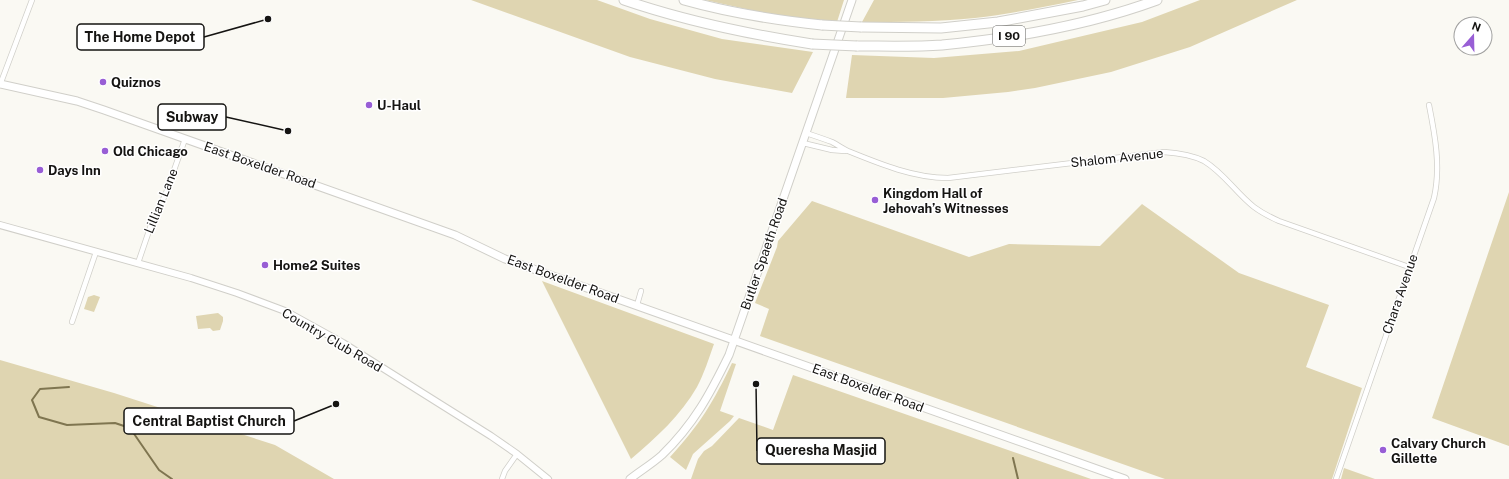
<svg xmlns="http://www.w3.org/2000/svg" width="1509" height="479" font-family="'Public Sans',sans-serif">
	<rect width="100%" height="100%" fill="#faf9f3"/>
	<path fill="#dfd5b1" d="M471 0H597L650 19 722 39 813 52 792 93 715 79 630 57Z
		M705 0H844L837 22 778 16Z
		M874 0H1078C1044 7 1010 14 975 18 937 22 899 22 862 22Z
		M1200 0H1297L1190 47 1111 72 1035 88 1008 92 943 98H846L852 55 934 58 1019 51 1142 22Z
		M1509 192V446L1432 418Z
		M812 201 969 257 1009 244 1100 246 1142 204 1239 273 1329 305 1306 367 1362 388 1332 479H1165L760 336 769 309 755 303 777 247 778 241Z
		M542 281 714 344C709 358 704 374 697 387 681 415 656 438 631 459Z
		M94 295 100 297 94 312 84 309 88 297Z
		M218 313 223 317V321L220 330 213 331 210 328 198 329 196 316Z
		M0 360 114 393 275 445 334 479H0Z
		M732 363 736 364 720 411 734 416 730 421 693 454 686 470 670 457C699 426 714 401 732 363Z
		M793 375 1091 479H691L698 459 704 451 712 446 739 418 773 430Z
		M1344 468 1375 479H1341Z"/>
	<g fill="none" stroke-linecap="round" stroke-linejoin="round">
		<path stroke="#7f7550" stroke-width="2" d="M69 387 40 389 32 400 39 417 67 425 115 423 130 428 159 470 172 479
			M1013 458 1018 479"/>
		<defs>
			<path id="minor" d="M0 85 32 0
				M806 133C815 136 824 139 832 142 838 145 843 149 848 151 880 164 914 178 948 178L1164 152C1178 153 1192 155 1204 161 1224 173 1236 193 1254 207 1262 213 1270 217 1279 221L1409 267
				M803 143 832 150 845 151
				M138 263 151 225 166 193 185 139
				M637 305 641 291
				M72 322 96 252
				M502 479 505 471 517 454
				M1336 479 1434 198C1441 167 1435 135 1429 105"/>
			<path id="tertiary" d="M0 225 191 278 237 293 285 311 343 343 491 436 517 454 548 479"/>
			<path id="secondary" d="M0 84 77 101 104 110 427 225 455 235 505 259 1125 479
				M630 479C640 471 652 464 662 455 694 424 710 394 729 355L852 0"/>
			<path id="motorway" d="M624 0C685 21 748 34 812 44
				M684 0C730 13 775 20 822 25
				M861 27 941 28 998 22 1083 6 1105 0
				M857 46C885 46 914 47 942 45 1015 38 1089 25 1157 0"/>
		</defs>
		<use href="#minor" stroke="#d0cfc9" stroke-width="6"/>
		<use href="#tertiary" stroke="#d0cfc9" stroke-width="8"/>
		<use href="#secondary" stroke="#d0cfc9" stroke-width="9"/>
		<use href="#motorway" stroke="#d0cfc9" stroke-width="11"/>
		<use href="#minor" stroke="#fff" stroke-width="4.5"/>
		<use href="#tertiary" stroke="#fff" stroke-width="6"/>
		<use href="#secondary" stroke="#fff" stroke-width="7"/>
		<use href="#motorway" stroke="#fff" stroke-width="9"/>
		<defs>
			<path id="motorway-bridge" d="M822 25 861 27
				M812 44 857 46"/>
		</defs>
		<use href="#motorway-bridge" stroke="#d0cfc9" stroke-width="11" stroke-linecap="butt"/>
		<use href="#motorway-bridge" stroke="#fff" stroke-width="9"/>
	</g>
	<g fill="#985ed5" stroke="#fff" stroke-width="1.5">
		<circle cx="103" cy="82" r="4"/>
		<circle cx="369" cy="105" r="4"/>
		<circle cx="105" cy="151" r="4"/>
		<circle cx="40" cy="170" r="4"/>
		<circle cx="875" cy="200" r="4"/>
		<circle cx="265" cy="265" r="4"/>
		<circle cx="1383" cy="450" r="4"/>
	</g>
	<g text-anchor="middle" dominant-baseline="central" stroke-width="3" stroke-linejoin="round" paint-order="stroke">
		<rect fill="#fff" stroke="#5b5a59" stroke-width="1" x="993" y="26" width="32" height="20" rx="3"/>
		<g font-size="12" font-weight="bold" fill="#151412">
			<text x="1009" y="36">I 90</text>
		</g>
		<g font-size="13" font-weight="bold" fill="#151412" stroke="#fff" text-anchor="start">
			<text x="111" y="82">Quiznos</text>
			<text x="377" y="105">U-Haul</text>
			<text x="113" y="151">Old Chicago</text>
			<text x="48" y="170">Days Inn</text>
			<text x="883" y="193">Kingdom Hall of<tspan x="883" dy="15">Jehovah’s Witnesses</tspan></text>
			<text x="273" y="265">Home2 Suites</text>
			<text x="1391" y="443">Calvary Church<tspan x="1391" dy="15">Gillette</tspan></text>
		</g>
		<g font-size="13" fill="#151412" stroke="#fff">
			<text transform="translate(1117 158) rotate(-6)">Shalom Avenue</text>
			<text transform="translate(260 165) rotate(19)">East Boxelder Road</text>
			<text transform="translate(161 201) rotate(-68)">Lillian Lane</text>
			<text transform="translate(764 254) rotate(-71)">Butler Spaeth Road</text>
			<text transform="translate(563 279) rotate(20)">East Boxelder Road</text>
			<text transform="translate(1400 294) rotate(-71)">Chara Avenue</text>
			<text transform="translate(332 340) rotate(30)">Country Club Road</text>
			<text transform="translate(868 388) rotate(20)">East Boxelder Road</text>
		</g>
	</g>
	<path fill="none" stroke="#151412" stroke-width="1.5" d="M268 19L204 37M288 131L226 117M336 404L294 421M756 384L757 451"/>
	<g fill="#151412" stroke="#fff" stroke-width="1.5">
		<circle cx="268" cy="19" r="4"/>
		<circle cx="288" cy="131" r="4"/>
		<circle cx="336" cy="404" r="4"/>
		<circle cx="756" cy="384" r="4"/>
	</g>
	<g fill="#fff" stroke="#151412" stroke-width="1.5">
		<rect x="77" y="24" width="127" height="26" rx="4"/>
		<rect x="158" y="104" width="68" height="26" rx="4"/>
		<rect x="124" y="408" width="170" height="26" rx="4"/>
		<rect x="757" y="438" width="128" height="26" rx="4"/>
	</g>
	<g font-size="14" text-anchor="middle" font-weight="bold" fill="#151412">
		<text x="140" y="42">The Home Depot</text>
		<text x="192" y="122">Subway</text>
		<text x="209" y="426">Central Baptist Church</text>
		<text x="821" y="455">Queresha Masjid</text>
	</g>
	<g transform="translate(1473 36) rotate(20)"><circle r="19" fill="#ffffff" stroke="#a1a1a0"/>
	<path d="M0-3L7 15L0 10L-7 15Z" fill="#985ed5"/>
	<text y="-6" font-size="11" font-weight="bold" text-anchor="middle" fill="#151412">N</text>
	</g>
</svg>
